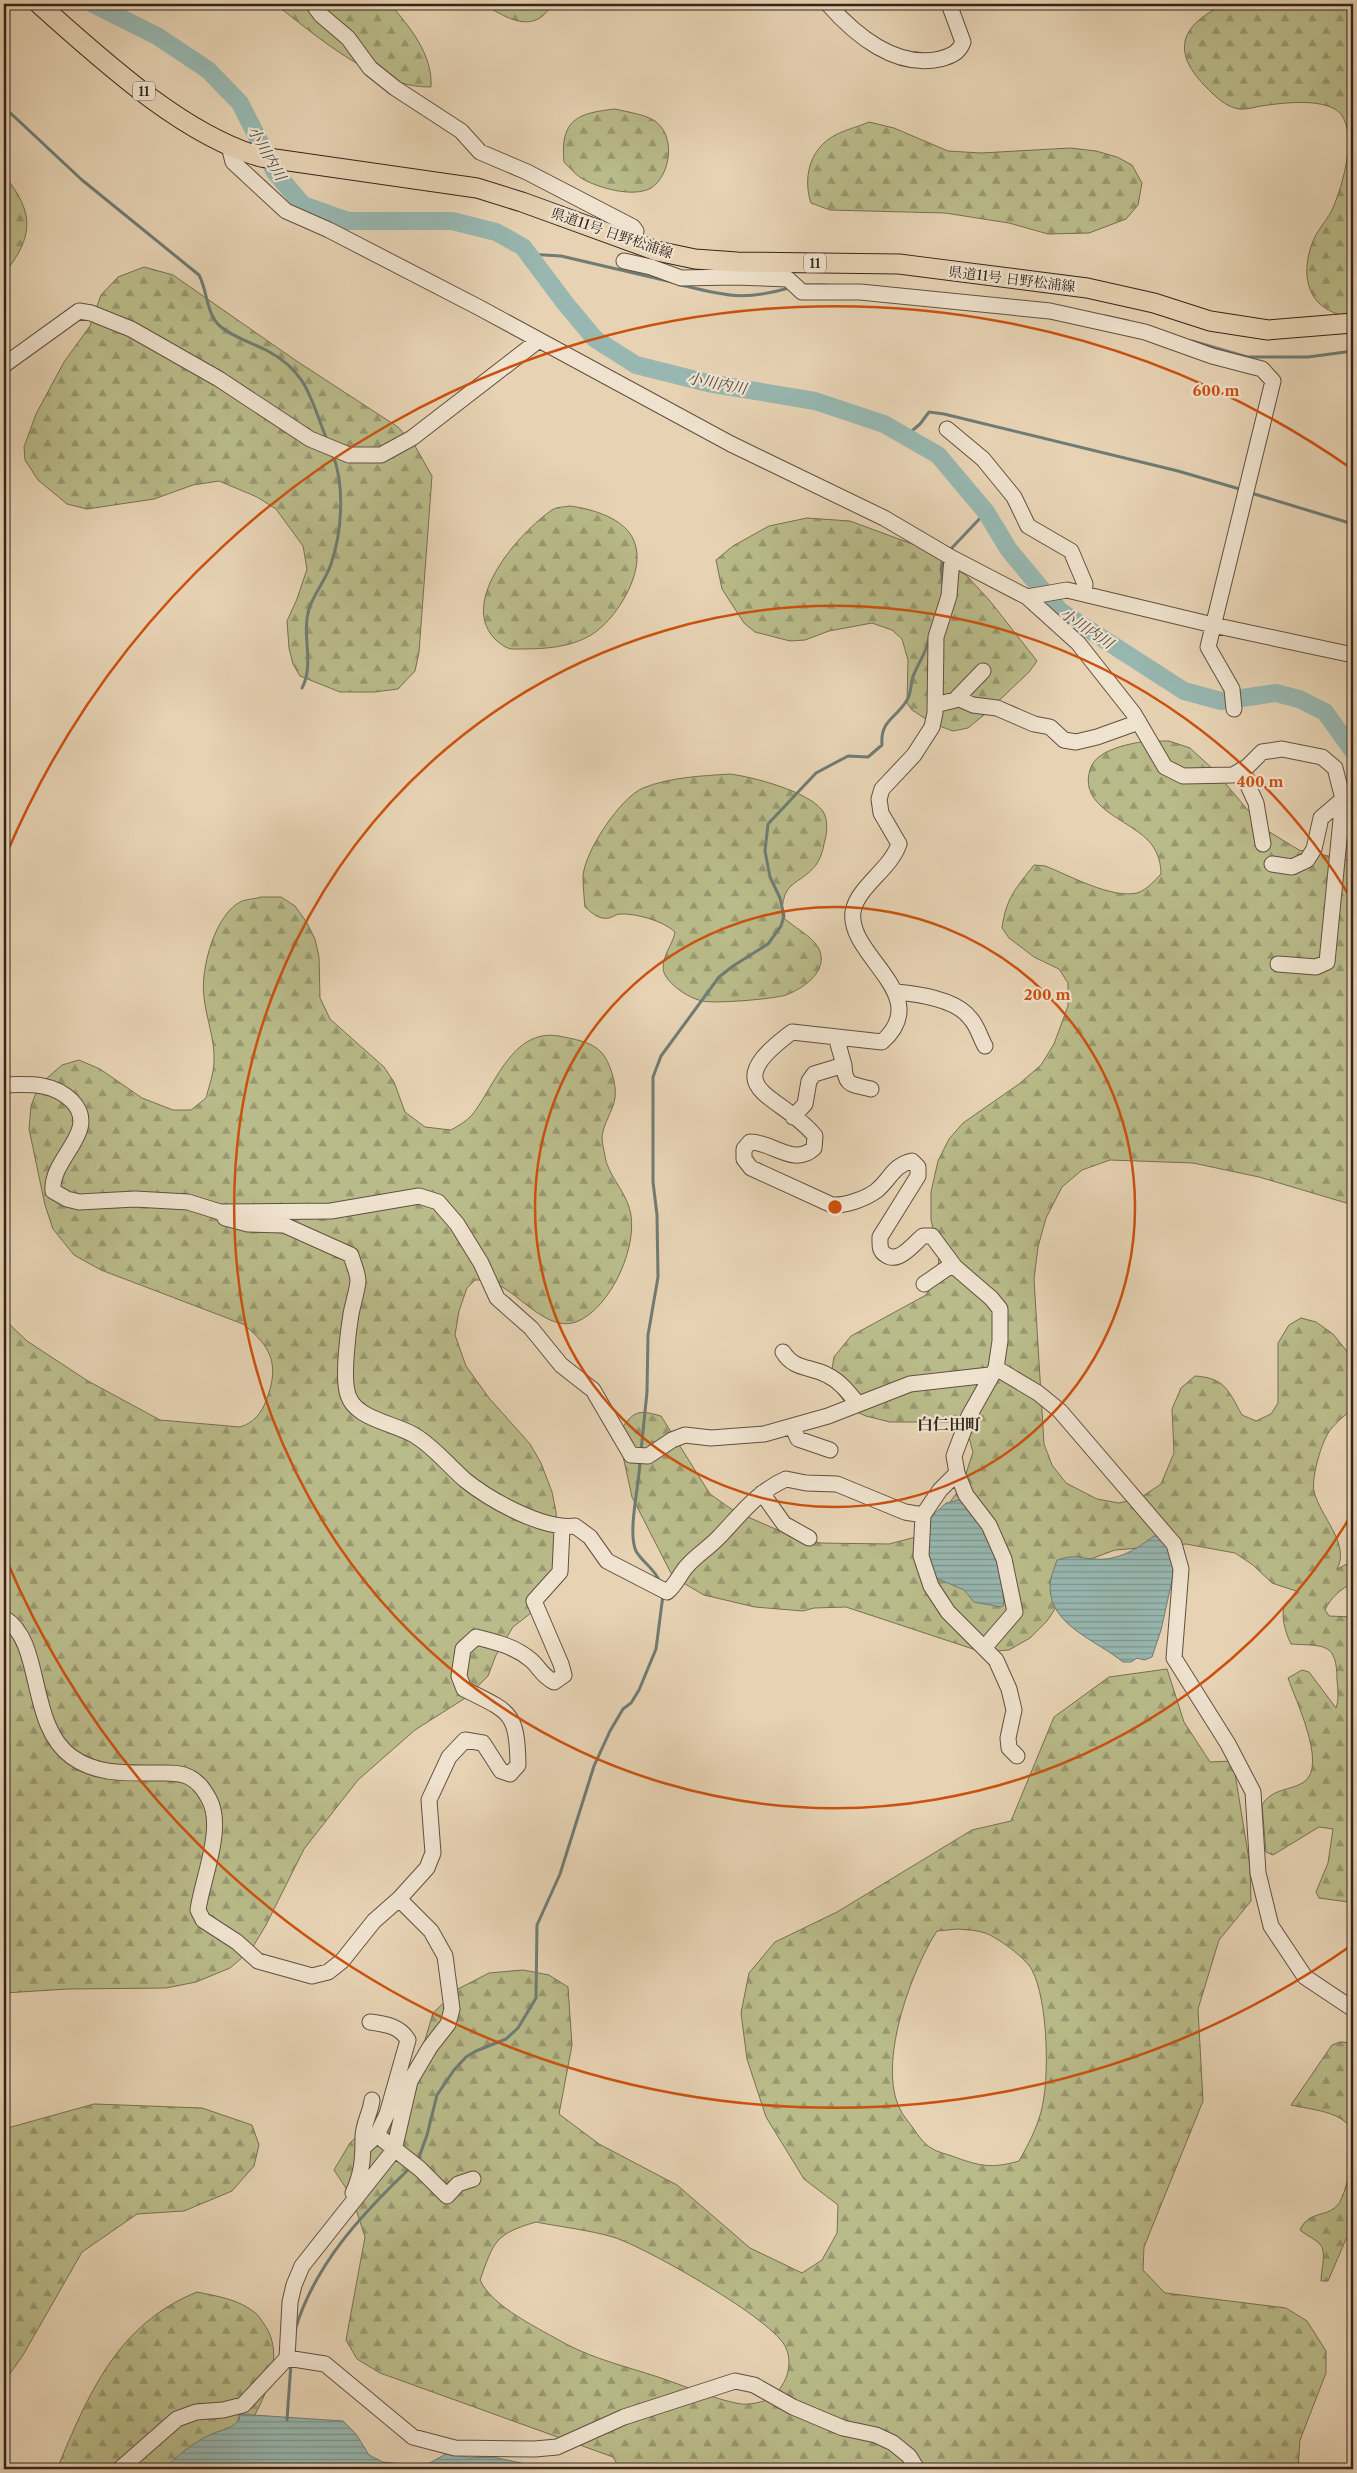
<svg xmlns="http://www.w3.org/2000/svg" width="1357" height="2473" font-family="'Libre Caslon Text','Noto Serif JP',serif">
	<defs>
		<pattern id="forest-firs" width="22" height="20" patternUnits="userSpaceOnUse" patternTransform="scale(1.25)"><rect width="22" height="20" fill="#babb8a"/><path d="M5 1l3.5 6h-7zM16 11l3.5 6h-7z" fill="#989870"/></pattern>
		<pattern id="water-rules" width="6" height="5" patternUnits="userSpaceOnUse" patternTransform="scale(1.25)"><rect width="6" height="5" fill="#97b7b0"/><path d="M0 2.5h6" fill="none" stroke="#7c958e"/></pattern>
	</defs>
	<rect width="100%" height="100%" fill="#e7d3b4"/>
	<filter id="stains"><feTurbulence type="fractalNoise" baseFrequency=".004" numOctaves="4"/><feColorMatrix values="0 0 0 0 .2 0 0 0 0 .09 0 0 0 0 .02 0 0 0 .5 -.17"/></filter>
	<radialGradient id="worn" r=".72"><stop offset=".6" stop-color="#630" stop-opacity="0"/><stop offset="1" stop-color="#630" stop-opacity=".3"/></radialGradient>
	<path fill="url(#forest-firs)" stroke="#777052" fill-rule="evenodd" d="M275 4H390C410 27 433 55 431 87 375 88 317 36 275 4Z
		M483 4H552C534 36 507 18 483 4Z
		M1226 4H1339L1353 15V317C1340 317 1325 310 1317 301 1301 282 1306 253 1317 233 1322 225 1329 217 1333 208 1343 184 1357 136 1341 114 1326 97 1282 103 1261 106 1255 107 1245 110 1239 109 1225 107 1214 95 1205 86 1169 49 1183 23 1226 4Z
		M615 109C627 112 644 114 655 121 676 136 671 175 651 188 633 198 598 188 581 178 575 174 570 168 564 162 560 120 577 113 615 109Z
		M869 122 894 128 948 151 981 153 1070 148 1096 151 1117 157 1132 165 1142 183 1138 205 1126 219 1089 233 1048 234 1009 223 945 213 830 210 811 203C803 179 809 151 832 137 843 130 858 127 869 122Z
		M4 175C35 213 34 236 4 274Z
		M144 267 173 275 298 362 398 427 415 446 432 476 419 652 415 671 398 689 374 692H340L300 676 293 664 289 648 287 621 297 599 307 569 303 546 276 509 257 497 219 481 193 485 154 499 87 509 67 504 38 480 25 460 24 447 36 414 64 362 90 326 101 295 118 277Z
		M570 506C592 509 625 518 634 541 647 571 616 620 591 635 568 649 539 649 513 649 506 649 499 643 494 638 459 600 520 532 552 510 556 507 564 507 570 506Z
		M807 518 850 521 915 545 966 575 990 601 1037 661 1029 672 985 714 968 728 953 731 934 724 912 710 907 703 908 660 902 639 892 630 872 623 829 631 805 640 790 641 755 632 744 623 722 589 716 560 733 546 769 526Z
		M1148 741H1169L1190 748 1214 770 1263 828 1299 850 1353 861V1205L1259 1177 1193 1163 1110 1160 1082 1170 1062 1187 1046 1218 1038 1247 1034 1279 1044 1444 1052 1465 1066 1483 1097 1499 1119 1503 1140 1498 1161 1484 1174 1453 1172 1409 1181 1388 1195 1376C1225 1378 1228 1390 1242 1415L1256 1421 1271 1414 1278 1403V1343L1289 1325 1301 1318 1316 1322 1333 1334 1353 1359V1408C1346 1415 1337 1421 1331 1429 1322 1439 1311 1478 1314 1491 1319 1515 1351 1544 1337 1569L1353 1561V1583C1342 1588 1330 1598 1325 1610L1329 1616 1353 1617V1906L1348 1902 1319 1898 1316 1892 1328 1863 1333 1829 1319 1827 1273 1855 1266 1852 1262 1805C1272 1788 1290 1791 1304 1782 1328 1766 1295 1699 1288 1678L1302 1670 1309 1672 1336 1708C1339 1700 1338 1690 1337 1680 1337 1642 1324 1646 1291 1644 1286 1634 1279 1613 1286 1603 1289 1599 1295 1596 1299 1592L1272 1583 1253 1565 1235 1553 1186 1544 1115 1550 1088 1560 1047 1621 1030 1638 1009 1650 982 1652 846 1607 814 1608 803 1611 755 1607 704 1595 673 1577 632 1497 623 1456 621 1429C635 1410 639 1410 661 1416L710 1494 734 1511 787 1534 820 1543 889 1544 916 1537 944 1510 962 1486 973 1452 968 1434 952 1422H890L866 1416 850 1409 835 1389 831 1375 834 1357 851 1336 926 1295 938 1276 939 1252 931 1220V1192L938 1161 949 1139 963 1123 1019 1084 1041 1065 1054 1044 1068 1006V983L1059 969 1034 957 1009 938 1002 928C1006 898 1016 888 1034 865L1045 866C1069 875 1111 899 1137 893 1147 890 1154 881 1161 874 1161 864 1158 853 1152 845 1134 820 1075 809 1091 767 1098 749 1132 743 1148 741Z
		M730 774C753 777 807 791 822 810 829 819 827 834 824 844 823 851 820 859 816 865 798 887 782 879 782 916 792 927 812 935 819 949 829 971 804 988 786 995 774 999 714 1004 702 1001 689 998 672 987 665 975 658 961 673 945 675 932 664 921 635 913 620 914 616 914 613 917 609 918 599 920 592 913 585 907 584 896 583 886 583 876 585 851 620 798 643 788 671 777 701 776 730 774Z
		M261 897H281L295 906 307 923 315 939 319 957 320 998 330 1019 384 1067 394 1082 405 1112 425 1127 451 1130C458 1126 467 1121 472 1115 495 1086 512 1028 559 1036 572 1039 591 1041 601 1052 610 1061 617 1085 615 1098 613 1111 603 1124 602 1137 602 1143 604 1150 605 1156 607 1173 624 1190 629 1207 641 1242 611 1309 576 1322 546 1333 516 1289 490 1281 485 1280 479 1280 475 1280L467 1288 459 1311 455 1335 466 1366 489 1398 530 1444 541 1463 552 1492 556 1512 557 1533 555 1567 548 1587 531 1613 513 1627 496 1655 488 1676 467 1697 415 1730 358 1780 304 1849 266 1925 251 1950 230 1968 196 1982 166 1988 68 1989 4 1993V1319L27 1341 88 1381 160 1420 240 1427C253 1423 261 1414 266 1401 280 1365 272 1347 243 1324L101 1270 74 1255 53 1229 45 1205 29 1129 31 1106 39 1085 62 1065 79 1060 100 1069 142 1098 173 1110H191L206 1098C209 1086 214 1073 214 1061 215 1039 206 1018 204 997 200 970 215 913 242 901 248 899 255 899 261 897Z
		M1167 1669 1184 1722 1210 1762 1233 1761 1250 1866 1251 1901 1219 1940 1198 2009 1203 2101 1144 2247 1143 2270 1165 2293 1286 2308 1307 2321 1326 2351V2373L1300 2440 1298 2469H620L613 2457 380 2373 357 2359 346 2340 365 2237 352 2197 334 2170 350 2143 389 2106 422 2050 433 2013 458 1989 489 1973 523 1970 549 1975 568 1987 572 2045 559 2114 599 2144 677 2185 750 2248 802 2273 822 2260 837 2233 838 2205 804 2179 766 2117 747 2059 741 2013 749 1973 775 1942 837 1912 972 1830 1011 1821 1054 1717 1109 1677ZM958 1929C967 1930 977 1930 985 1933 997 1937 1026 1958 1032 1970 1048 2000 1050 2080 1041 2112 1036 2130 1028 2145 1019 2161 991 2169 979 2166 952 2156 946 2154 937 2152 931 2148 923 2143 918 2135 913 2128 909 2122 903 2116 900 2109 877 2064 911 1971 937 1931ZM536 2222C561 2227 589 2230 613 2237 645 2247 775 2320 786 2348 794 2366 785 2388 770 2398 765 2402 748 2405 741 2404 712 2399 686 2386 658 2377 628 2367 594 2359 566 2344 540 2329 492 2307 480 2280 494 2241 495 2234 536 2222Z
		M1340 2042 1353 2043V2133C1345 2111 1312 2110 1291 2105L1332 2045Z
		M94 2104 202 2108 252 2125 259 2145 254 2166 232 2191 184 2211 137 2214 82 2252 23 2355 4 2382V2129Z
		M1353 2161V2227L1346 2239 1328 2281H1321C1321 2271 1327 2251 1320 2244 1315 2239 1306 2235 1300 2230 1309 2209 1329 2219 1340 2202 1346 2190 1349 2173 1353 2161Z
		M197 2292C216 2296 238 2299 254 2312 258 2314 261 2320 264 2324 295 2367 244 2433 220 2469H57C88 2395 117 2324 197 2292Z"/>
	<path fill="url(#water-rules)" stroke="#6f7c74" d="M964 1499 999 1553 1004 1605 1001 1607 974 1602 964 1590 936 1578 922 1540 931 1517 946 1503Z
		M1154 1536 1163 1537 1175 1567 1161 1630 1152 1657 1144 1660 1137 1658 1131 1662H1123C1098 1641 1050 1626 1050 1587 1050 1578 1054 1569 1057 1560 1076 1554 1077 1558 1095 1559 1118 1561 1137 1549 1154 1536Z
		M238 2414 343 2421 356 2434 369 2455 383 2462 424 2466 446 2454 454 2453 469 2458 493 2457 549 2469H164C177 2456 195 2441 212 2434 224 2429 232 2429 240 2419Z"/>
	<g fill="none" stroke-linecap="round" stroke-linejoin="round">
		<path stroke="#6f7c74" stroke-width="3" d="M4 107 82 180 199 275C208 292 206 315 221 327 233 337 252 343 266 350 308 372 310 398 327 440
			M528 254 561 256 672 282
			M681 285C726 296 743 301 789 288
			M800 285H826
			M1105 316 1128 321
			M1192 341 1247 357H1308L1353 351
			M906 436 920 424 929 412 944 414 1178 471 1243 490
			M1251 493 1353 524
			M949 551 986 512
			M943 558 941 569 943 583
			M302 688C315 663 301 635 309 609 314 593 326 580 331 564 342 532 345 487 333 455
			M641 1451 647 1392 648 1335 658 1277 657 1215 653 1182V1077L661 1056 719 977 733 966 768 944 781 926 784 916 780 898 770 877 765 851 768 824 816 773 848 756 868 757 882 745C880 720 896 719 907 700 912 693 910 682 914 674 919 662 926 653 929 639
			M640 1460C640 1482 627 1532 636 1551 642 1562 655 1569 660 1582
			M418 2160 427 2135 437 2095 454 2070 466 2057 476 2051 506 2039 518 2028 536 1998 537 1925 560 1874 594 1766 610 1731 623 1709 631 1703 639 1690 656 1649 663 1595
			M295 2330C315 2264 361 2215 410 2168
			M287 2420 291 2363"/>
		<path stroke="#97b7b0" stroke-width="18" d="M93 4 157 36 208 70 240 103 275 172 303 205 348 221H452L496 232 523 247 565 303 595 339 636 365 708 383 815 401 884 424 938 455 986 512 1009 550 1060 611 1184 691 1221 701 1276 693 1299 699 1325 712 1353 751"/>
		<defs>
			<path id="minor" d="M313 4 321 15 348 38 370 68 395 88 461 131 480 152 527 172 633 227 636 231 633 243
				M828 4C855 35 896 69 940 59 951 56 959 53 963 42L949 4
				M229 146 233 162 286 211 329 230 478 307 731 444 884 518 952 558 1027 597 1078 643 1134 714 1165 767 1183 776 1233 775 1247 767 1262 752 1282 749 1322 757 1335 768 1343 799 1327 962 1316 967 1278 964
				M624 261 651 267 681 278 734 277
				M737 262 734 277 788 279 802 292H860L1050 311 1145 332 1212 356 1262 369 1273 381 1208 647 1232 689 1234 709
				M4 365 79 311 91 313 131 329 219 379 310 439 349 455H381L412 438 539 340
				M947 429 983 459 1014 497 1028 526 1071 551 1085 584 1084 594
				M952 558 949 596 936 637 935 713 932 727 914 755 882 789 879 799 881 813 899 844C890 870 857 887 853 912 847 956 935 995 882 1042L792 1032C712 1091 781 1093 815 1136L814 1148C794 1167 773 1142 750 1142L744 1149V1159L751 1168 832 1205C845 1206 865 1199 876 1191 890 1180 893 1165 912 1161L918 1167V1176L880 1237C880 1245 879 1251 886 1255 899 1264 914 1243 923 1236H932L955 1267 991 1298 1000 1309V1341L996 1368 969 1416 954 1456 957 1473 966 1495 989 1525 1004 1559 1015 1612 984 1648
				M1027 597 1067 590 1213 625 1353 655
				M957 698 973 705 997 708 1034 724 1050 727 1064 740 1076 742 1097 737 1139 722
				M935 705 955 700 983 671
				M1241 770 1256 803 1263 844
				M1272 864 1292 867 1307 860 1314 849 1321 818 1343 799 1353 812
				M897 992C918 994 956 999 970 1018 977 1025 980 1037 985 1046
				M844 1065C845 1087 852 1084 871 1089
				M4 1085C29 1084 53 1082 72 1101 101 1131 50 1158 53 1191L67 1199 79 1202 135 1199 188 1202 220 1212 331 1211 419 1196 438 1202 457 1224 481 1263 497 1298 531 1328 561 1365 593 1390 631 1455 648 1456 672 1440 685 1435 711 1438 764 1434 828 1416 910 1384 990 1375
				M793 1117 805 1104 809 1081 814 1074 844 1065 836 1037
				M225 1218 248 1224 284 1225 351 1255C353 1263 358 1273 358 1281 357 1292 353 1303 351 1314 348 1332 343 1374 347 1391 352 1419 392 1422 414 1435 433 1446 448 1465 465 1480 490 1500 543 1530 575 1526L590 1537 607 1561 667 1592C677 1584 680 1573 688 1565 698 1554 710 1547 720 1536 740 1515 758 1491 786 1479L806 1483 837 1484 905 1512 923 1515 940 1490 957 1473
				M924 1284 953 1264
				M783 1352C794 1370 810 1366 827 1375 840 1381 849 1393 858 1404
				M996 1368 1038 1393 1060 1411 1174 1544 1181 1569 1174 1658 1228 1744 1253 1792 1258 1873 1271 1926 1305 1977 1353 2009
				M792 1426 798 1439 830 1450
				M762 1493 784 1524 809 1538
				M923 1515 921 1556 931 1586 948 1612 996 1660 1009 1689 1014 1710 1008 1738 1009 1748 1017 1756
				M4 1618C44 1641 27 1725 72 1757 97 1775 127 1773 156 1773 168 1773 179 1772 189 1777 199 1782 204 1790 209 1799 225 1827 202 1880 198 1910L203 1920 237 1942 258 1961 312 1976 328 1972 342 1961 374 1921 399 1899 427 1868 433 1853 429 1800 449 1757 465 1740 483 1743 501 1771 510 1774 518 1765C517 1711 510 1712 464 1689L459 1676 463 1649 476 1637C496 1642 514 1646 531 1660 541 1669 541 1675 554 1682L564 1675 561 1664 534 1601 560 1572 562 1528
				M370 2022C385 2024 400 2026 408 2040L387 2114 377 2135
				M365 2146 377 2135 420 2169 447 2196 458 2184 473 2179
				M353 2193C362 2173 363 2160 363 2139 362 2126 371 2112 372 2100
				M287 2358 325 2364 413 2437 455 2448 535 2449 557 2447 624 2417 735 2381 754 2385 793 2407 843 2428 876 2435 893 2443 909 2456 917 2469
				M120 2469 177 2419 196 2412 223 2410 243 2405 287 2358 290 2302 294 2285 302 2266 394 2150 410 2081 430 2047 448 2024 452 2009 445 1956 431 1931 399 1899"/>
			<path id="major" d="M39 4C100 58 182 135 261 157L477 188 522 202 657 251 695 259 737 262 899 264 1087 288 1154 303 1210 321 1268 330 1353 323"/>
		</defs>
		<use href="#minor" stroke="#615041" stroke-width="17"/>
		<use href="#major" stroke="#34241b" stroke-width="21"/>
		<use href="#minor" stroke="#efe2ce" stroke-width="15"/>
		<use href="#major" stroke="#e7d3b4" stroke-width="19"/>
	</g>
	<g fill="none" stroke="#cd510e" stroke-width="2.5">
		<circle cx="835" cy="1207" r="300"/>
		<path d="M1353 1512A601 601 0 1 1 1353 902"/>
		<path d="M1352 1945A901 901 0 0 1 6 1559M6 855A901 901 0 0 1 1352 469"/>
	</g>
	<g text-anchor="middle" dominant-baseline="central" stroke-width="4.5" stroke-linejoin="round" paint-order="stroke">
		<g fill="#efe2ce" stroke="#6c5d51" stroke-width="1">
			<rect x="133" y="81.5" width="22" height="19" rx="4"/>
			<rect x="804" y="253.5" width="22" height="19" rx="4"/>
		</g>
		<g font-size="12" font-weight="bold" fill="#34241b">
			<text x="144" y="91">11</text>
			<text x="815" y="263">11</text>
		</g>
		<g font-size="14" fill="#34241b" stroke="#efe2ce">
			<text transform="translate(612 233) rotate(19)">県道11号 日野松浦線</text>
			<text transform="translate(1012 279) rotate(7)">県道11号 日野松浦線</text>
		</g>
		<g font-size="15" font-style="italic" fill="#4d4940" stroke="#efe2ce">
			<text transform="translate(267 153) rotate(60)">小川内川</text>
			<text transform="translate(717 383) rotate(11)">小川内川</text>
			<text transform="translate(1087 628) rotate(34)">小川内川</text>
		</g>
		<g font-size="16" font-weight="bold" fill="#34241b" stroke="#efe2ce">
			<text x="949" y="1424">白仁田町</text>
		</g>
	</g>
	<circle cx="835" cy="1207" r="8" fill="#cd510e" stroke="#efe2ce" stroke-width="2.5"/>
	<g font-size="15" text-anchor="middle" font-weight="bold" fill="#cd510e" stroke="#efe2ce" stroke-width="4.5" stroke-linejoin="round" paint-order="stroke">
		<text x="1216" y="396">600 m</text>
		<text x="1260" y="787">400 m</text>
		<text x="1047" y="1000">200 m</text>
	</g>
	<rect width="1357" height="2473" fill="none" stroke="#e7d3b4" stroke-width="20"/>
	<rect x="5" y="5" width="1347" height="2463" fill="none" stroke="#34241b" stroke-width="2.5"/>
	<rect x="10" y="10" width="1337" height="2453" fill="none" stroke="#34241b"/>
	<rect width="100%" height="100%" filter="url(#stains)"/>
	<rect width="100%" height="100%" fill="url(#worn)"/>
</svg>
